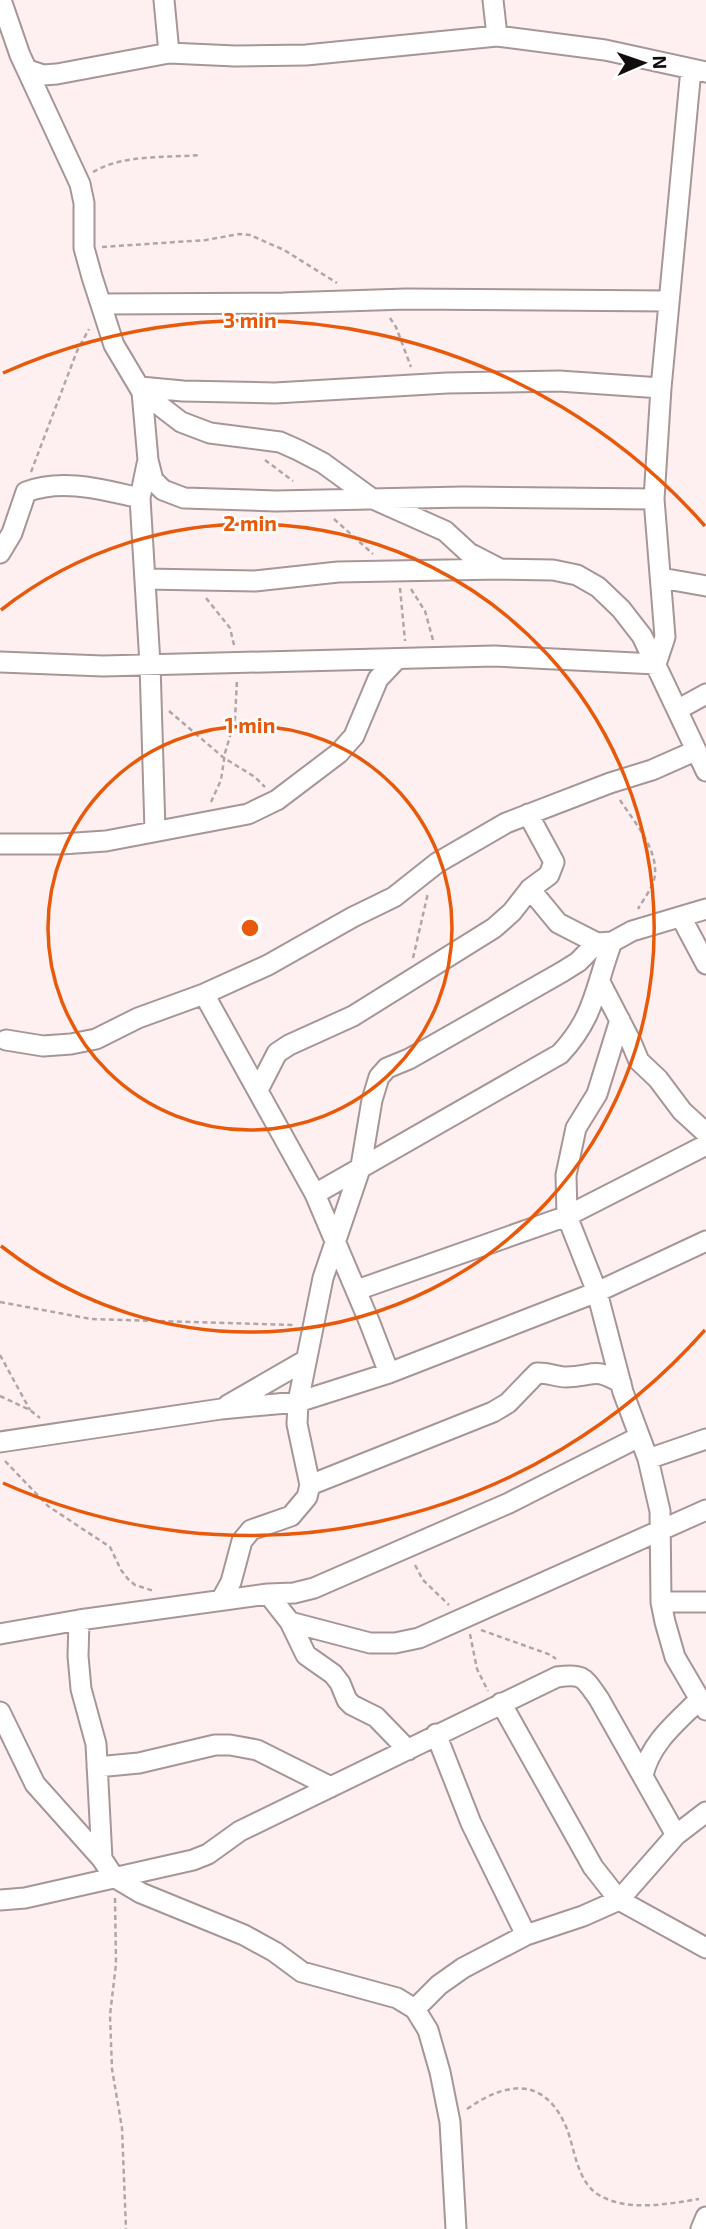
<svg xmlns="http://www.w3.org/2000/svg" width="706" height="2229" font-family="'Exo 2',sans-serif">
	<rect width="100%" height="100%" fill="#fef0f0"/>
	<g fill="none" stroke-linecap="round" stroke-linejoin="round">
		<defs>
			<path id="street" d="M1 0 20 55 80 184 84 203V248L92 277 114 345 142 392 181 422 210 433 280 442 298 450 323 463 371 498 445 531 469 553 500 569
				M164 0 169 53
				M493 0 497 36
				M28 70 43 75 57 74 169 53 235 56 306 55 497 36 605 50 706 72
				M103 304 283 303 406 299 669 301
				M140 387 183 391 275 393 447 383 559 381 661 388
				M142 392 148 460 153 480 163 490 184 498 276 501 463 497 654 499
				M147 464 140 498 150 664 155 831
				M0 553 12 533 26 492C63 478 103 490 140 498
				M661 578 706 586
				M145 579 255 581 338 572 500 569 553 570 577 575 598 587 621 609 642 636 706 771
				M0 662 103 666 494 656 656 664 665 637 654 499 661 388 691 69
				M677 710 706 694
				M0 844H61L106 841 248 814 277 800 339 753 354 736 378 679 396 660
				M530 889 558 923 597 943
				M681 917 706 964
				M600 982 631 1042 639 1061 658 1079 682 1111 706 1133
				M204 994 315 1194 369 1321 389 1373
				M620 1020 597 1094 576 1128 566 1175 567 1216 597 1292 623 1392 648 1459 660 1511 661 1602 665 1622 675 1657 706 1710
				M6 1040 43 1046 71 1044 96 1039 138 1018 204 994 268 965 353 917 394 897 437 863 506 823 610 783 652 770 695 751
				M258 1090 277 1053 289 1045 353 1016 494 928 512 912 530 889 549 875 554 862 528 814
				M315 1194 560 1054C595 1017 595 987 612 942L632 931 706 909
				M357 1290 567 1216 706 1145
				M228 1405 306 1360
				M0 1442 221 1409 298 1402 389 1373 597 1292 706 1241
				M648 1459 706 1439
				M310 1485 493 1412 508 1403 537 1373C547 1372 556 1377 566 1377 594 1377 593 1366 621 1383
				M268 1594 290 1622 306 1655 333 1674 340 1683 347 1700 352 1705 376 1717 408 1750
				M221 1600 231 1582 242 1541 251 1530 291 1516 307 1497 310 1485 297 1424 298 1402 323 1278 361 1166 372 1100 379 1077 387 1068 409 1059 562 972 578 962 597 943 612 942
				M661 1602H706
				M79 1620 78 1656 81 1689 96 1744 102 1859
				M290 1622 370 1643H395L419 1638 706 1510
				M0 1634 79 1620 268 1594 294 1593 314 1588 509 1503 639 1437
				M501 1703 593 1867 619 1900 706 1948
				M0 1712 35 1784 102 1859 114 1877 141 1893 244 1935 275 1952 302 1972 397 1998 415 2009 428 2030 440 2072 450 2122 456 2229
				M436 1734 471 1823 526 1935
				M97 1767 139 1763 215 1745H230L257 1750 331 1787
				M643 1775C651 1742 676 1723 700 1699L706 1700
				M0 1900 25 1898 193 1860 208 1854 240 1831 557 1677C584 1673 584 1678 599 1699L676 1835
				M415 2009 439 1985 463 1968 526 1935 583 1916 619 1900 676 1835 706 1812
				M701 2229 706 2217"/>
		</defs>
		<use href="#street" stroke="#a69696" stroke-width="23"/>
		<path stroke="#b1a6a6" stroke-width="2.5" stroke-dasharray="5 3.5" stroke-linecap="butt" d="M93 172C123 154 166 158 200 155
			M102 247 206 240 239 234 250 235 284 250 337 283
			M390 318 396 327 411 367
			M265 460 293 481
			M31 472 77 351 89 329
			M334 519 373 554
			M400 588 405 641
			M411 589 425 611 433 640
			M206 598 230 628 234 645
			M169 711 224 758 255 777 265 787
			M620 800C634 822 661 852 654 880 651 890 643 900 638 909
			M211 802 221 780 225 753 235 719 237 680
			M413 958 428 893
			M0 1302 91 1319 295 1325
			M0 1355 30 1410
			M0 1396 30 1410 40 1418
			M5 1461 48 1506 110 1547 121 1570 128 1579 135 1585 154 1591
			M415 1565 423 1580 449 1605
			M481 1630 551 1655 556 1659
			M470 1634 477 1669 488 1691
			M115 1898 116 1964 110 2015 112 2069 122 2128 126 2229
			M467 2109C507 2081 545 2076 567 2129 575 2150 577 2182 599 2195 627 2212 668 2204 699 2199"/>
		<use href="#street" stroke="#fff" stroke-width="19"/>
	</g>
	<g fill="none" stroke="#e8590c" stroke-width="3.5">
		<circle cx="250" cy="928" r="202"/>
		<path d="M1 610A404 404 0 1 1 1 1246"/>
		<path d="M705 1330A607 607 0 0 1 3 1483M3 373A607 607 0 0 1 705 526"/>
	</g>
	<circle cx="250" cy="928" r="10" fill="#e8590c" stroke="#fff" stroke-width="3.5"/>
	<g font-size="21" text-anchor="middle" font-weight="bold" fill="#e8590c" stroke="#fff" stroke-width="5" stroke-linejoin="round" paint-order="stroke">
		<text x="250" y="328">3 min</text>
		<text x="250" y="531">2 min</text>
		<text x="250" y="733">1 min</text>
	</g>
	<g transform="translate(643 63) rotate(88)" stroke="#ffffff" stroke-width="5" paint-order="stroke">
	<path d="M0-5L12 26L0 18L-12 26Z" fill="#120c0c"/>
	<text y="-10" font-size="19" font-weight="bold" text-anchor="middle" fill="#120c0c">N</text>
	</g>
</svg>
